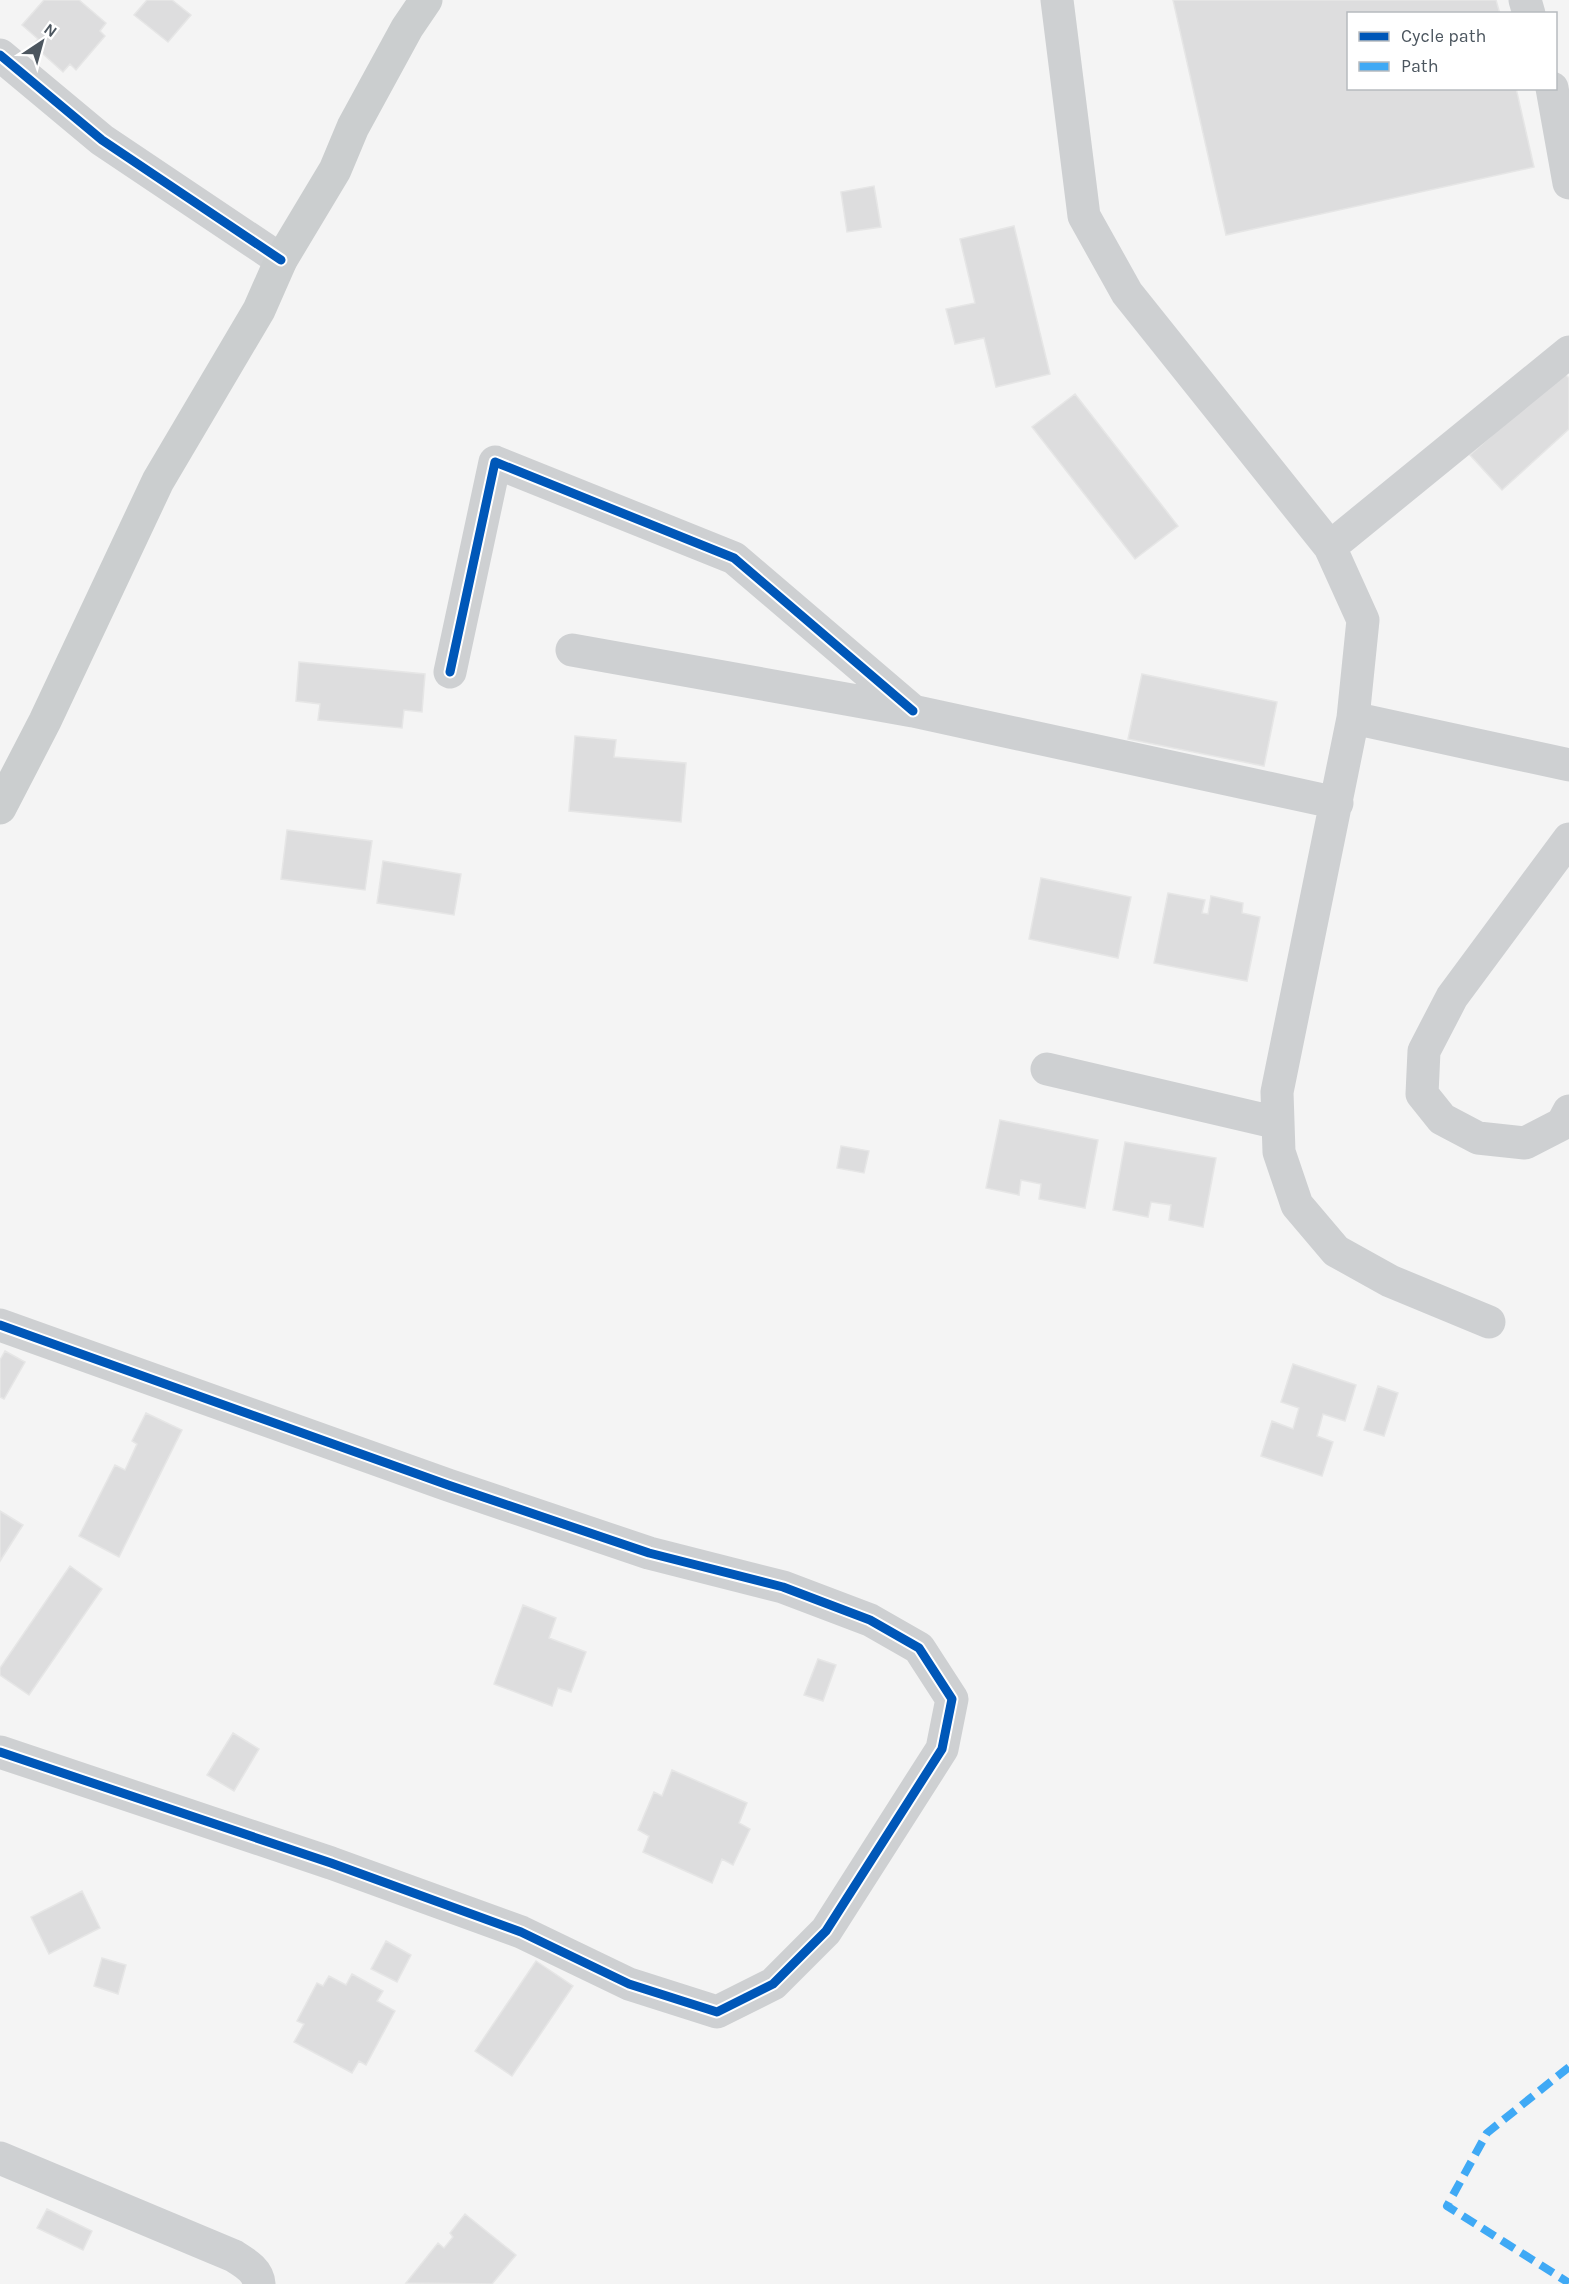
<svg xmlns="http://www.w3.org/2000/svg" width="1569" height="2284" font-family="Karla,sans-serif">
	<rect width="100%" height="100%" fill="#f4f4f4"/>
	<path fill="#ddddde" stroke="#e6e6e6" stroke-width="1.5" d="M44 0H79L106 23 100 31 105 36 76 70 70 64 63 72 33 45 38 39 22 25Z
		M147 0H172L191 15 168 42 134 15Z
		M1173 0H1496L1500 14H1348V88H1516L1534 167 1226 235Z
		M874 186 881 227 847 232 841 192Z
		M1014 226 1050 374 996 387 984 338 955 344 946 309 975 303 960 239Z
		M1562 371 1569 378V429L1502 490 1470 455Z
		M1075 394 1178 526 1135 559 1032 427Z
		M299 662 425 674 422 712 404 710 402 728 318 720 320 704 296 701Z
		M1142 674 1277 702 1264 766 1128 739Z
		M575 736 616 740 614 757 686 763 681 822 569 811Z
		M287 830 372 841 365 890 281 879Z
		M383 861 461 874 454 915 377 903Z
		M1041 878 1131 897 1118 958 1029 939Z
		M1168 893 1205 900 1202 913 1208 914 1211 896 1243 903 1242 913 1260 917 1247 981 1154 963Z
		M1000 1120 1098 1140 1085 1208 1039 1199 1041 1184 1021 1180 1019 1195 986 1188Z
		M1125 1142 1216 1158 1203 1227 1169 1220 1171 1205 1151 1202 1148 1217 1113 1210Z
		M841 1146 869 1151 864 1173 837 1168Z
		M5 1351 25 1362 4 1399 0 1397V1360Z
		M1293 1364 1356 1385 1345 1421 1323 1414 1317 1436 1333 1442 1322 1476 1261 1456 1272 1421 1293 1429 1299 1408 1281 1402Z
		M1378 1386 1398 1393 1384 1436 1364 1430Z
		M146 1413 182 1430 119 1557 79 1536 115 1465 125 1470 137 1444 132 1441Z
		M0 1511 23 1525 0 1561Z
		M70 1566 102 1589 29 1695 0 1675V1668Z
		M523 1605 556 1618 549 1638 586 1652 571 1692 558 1688 552 1706 494 1684Z
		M818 1659 836 1665 823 1701 804 1695Z
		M233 1733 259 1749 234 1791 207 1775Z
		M672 1770 747 1803 739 1823 750 1829 733 1865 722 1859 712 1883 643 1852 649 1836 638 1830 654 1792 662 1796Z
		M82 1891 100 1928 49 1954 31 1917Z
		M386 1941 411 1955 397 1982 371 1969Z
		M102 1958 126 1965 118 1994 94 1986Z
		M536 1961 573 1986 512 2076 475 2051Z
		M352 1974 383 1991 377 2001 395 2011 366 2065 359 2061 352 2073 294 2042 304 2024 297 2021 317 1983 323 1986 329 1976 346 1985Z
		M47 2209 92 2231 83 2250 37 2228Z
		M465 2214 516 2255 492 2284 406 2283 438 2243 444 2248 453 2237 450 2233Z"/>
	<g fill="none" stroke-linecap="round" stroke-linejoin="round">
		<path stroke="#ced0d2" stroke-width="33" d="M1057 0 1084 216 1127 293 1330 547
			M1525 0 1529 14
			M0 55 102 140 281 260
			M1552 88 1569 183
			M572 650 913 711 1337 803
			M450 672 495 462 734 558 912 710
			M1353 718 1569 765
			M1569 839 1452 997 1424 1051 1422 1094 1442 1119 1478 1138 1525 1143 1562 1124 1569 1111
			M1047 1069 1278 1123
			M1489 1322 1390 1281 1336 1251 1297 1205 1279 1152 1277 1092 1353 718 1363 620 1330 547 1569 352
			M0 1325 448 1485 649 1553 783 1587 870 1620 919 1648 952 1699 942 1749 826 1931 773 1984 717 2012 629 1984 521 1932 331 1863 0 1752
			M0 2158 234 2256C245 2263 258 2270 259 2284"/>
		<path stroke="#cbcecf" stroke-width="33" d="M0 808 45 721 158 481 259 310 281 260 335 170 353 127 407 28 426 0"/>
		<path stroke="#3fa9f5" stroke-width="8" stroke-dasharray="15 8" stroke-linecap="butt" d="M1569 2067 1487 2133 1447 2206 1569 2283"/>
		<defs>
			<path id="cycleway" d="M0 55 102 140 281 260
				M450 672 495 462 734 558 913 711
				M0 1325 448 1485 649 1553 783 1587 870 1620 919 1648 952 1699 942 1749 826 1931 773 1984 717 2012 629 1984 521 1932 331 1863 0 1752"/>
		</defs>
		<use href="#cycleway" stroke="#fff" stroke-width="13"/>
		<use href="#cycleway" stroke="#0057b8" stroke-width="9"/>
	</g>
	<rect x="1347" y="12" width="210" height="78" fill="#ffffff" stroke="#b7bbbf" stroke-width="1.5"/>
	<rect x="1359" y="32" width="30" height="9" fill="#0057b8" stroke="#b7bbbf" stroke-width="1.5"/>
	<text x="1401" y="42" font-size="18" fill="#4c565f">Cycle path</text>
	<rect x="1359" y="62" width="30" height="9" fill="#3fa9f5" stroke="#b7bbbf" stroke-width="1.5"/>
	<text x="1401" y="72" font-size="18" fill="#4c565f">Path</text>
	<g transform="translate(42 42) rotate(36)" stroke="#ffffff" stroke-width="4.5" paint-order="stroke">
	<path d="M0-4.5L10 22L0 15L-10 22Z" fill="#4c565f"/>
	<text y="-9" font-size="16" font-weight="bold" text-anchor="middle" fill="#4c565f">N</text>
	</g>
</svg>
